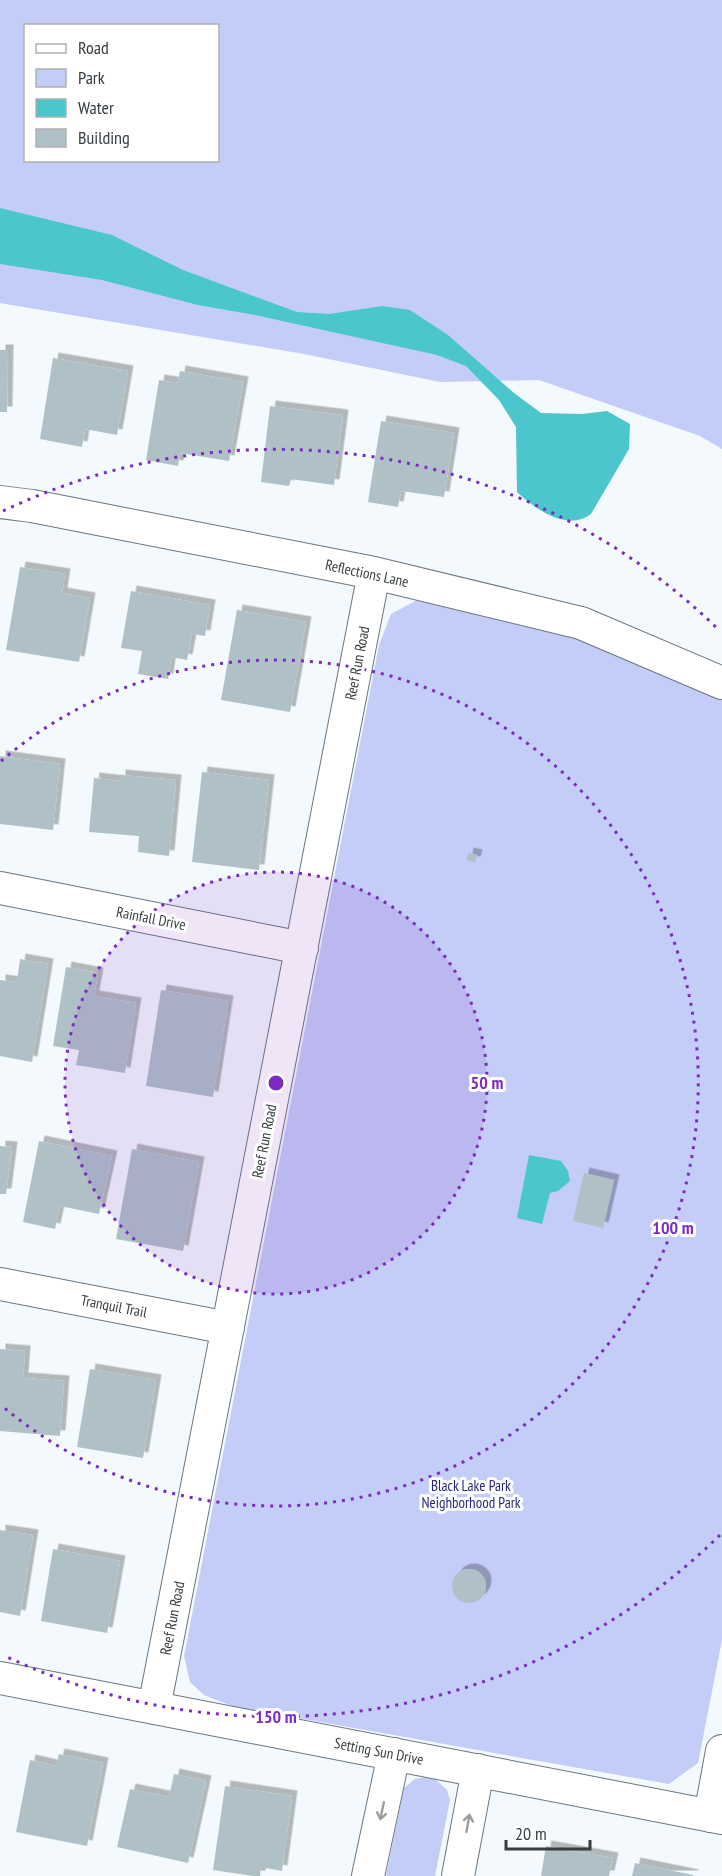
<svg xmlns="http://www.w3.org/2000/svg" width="722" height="1876" font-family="'PT Sans Narrow',sans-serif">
	<defs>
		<filter id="shadow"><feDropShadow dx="5.5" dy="-5.5" stdDeviation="0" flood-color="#0004"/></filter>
	</defs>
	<rect width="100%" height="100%" fill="#f3f9fd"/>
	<path fill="#c4ccf8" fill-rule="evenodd" d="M0 0H722V449L700 436 539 380 440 382 304 354 0 303ZM26 26H218V160H26Z
		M421 598 535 624 661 670 722 700V1640L698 1763 669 1784 235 1707 204 1695 190 1682 184 1656 379 645 391 614Z
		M432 1776 447 1790 450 1800 435 1876H386L404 1788 415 1779Z"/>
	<path fill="#4bc6cc" d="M0 208 112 235 183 270 297 312 329 314 382 306 410 310 448 335 514 393 541 413 582 414 607 411 630 424 629 449 591 514C567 532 535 509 517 492L516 427 499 400 466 366 437 355 255 315 198 305 102 280 0 264Z
		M529 1155 561 1161 568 1171 570 1181 558 1191 550 1193 542 1224 517 1218Z"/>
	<path fill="#afc1c7" filter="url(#shadow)" d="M0 350H8L7 412H0Z
		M53 358 128 371 117 435 85 429 82 447 40 439Z
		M180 371 243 382 229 461 180 453 178 466 146 460 159 380 178 383Z
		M270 406 343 415 334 485 291 479 289 486 261 482Z
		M381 421 454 433 444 497 401 491 398 507 368 502Z
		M20 567 65 574 62 593 90 598 79 662 6 650Z
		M131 591 210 605 205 636 192 634 187 660 171 657 168 679 138 674 142 651 121 648Z
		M237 610 306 622 290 712 221 700Z
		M0 756 60 764 53 830 0 824Z
		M202 772 269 780 259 870 192 862Z
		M120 775 176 780 169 856 138 852 139 836 89 832 94 778 120 781Z
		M468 853 477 855 475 862 467 860Z
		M20 959 48 964 32 1062 0 1056V980L17 982Z
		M66 967 98 973 94 996 136 1003 125 1073 76 1065 79 1050 53 1046Z
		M161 990 228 1001 213 1097 146 1086Z
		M39 1141 112 1156 99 1214 60 1206 55 1229 23 1222Z
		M0 1146 12 1147 6 1194H0Z
		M132 1149 199 1162 183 1251 116 1239Z
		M584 1173 614 1180 603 1228 573 1221Z
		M0 1349 25 1351 23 1378 64 1381 60 1436 0 1431Z
		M90 1369 156 1380 143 1458 77 1447Z
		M0 1530 33 1535 20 1616 0 1612Z
		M53 1549 120 1561 107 1633 41 1621Z
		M452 1586a17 17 0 1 1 34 0a17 17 0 1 1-34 0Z
		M59 1754 103 1763 87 1846 16 1832 30 1760 56 1766Z
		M174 1774 206 1781 188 1863 117 1847 130 1789 169 1797Z
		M225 1786 292 1796 282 1871 261 1867 260 1876H253L213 1870Z
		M546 1846 613 1858 609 1876H541Z
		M635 1863 693 1875V1876H632Z"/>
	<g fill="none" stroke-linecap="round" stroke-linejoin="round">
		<defs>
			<path id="minor" d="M0 502 32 506 374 573 581 623 722 683
				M0 888 302 948
				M0 1284 228 1328
				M0 1678 722 1818
				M154 1708 374 573
				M710 1816 722 1751
				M368 1876 394 1754
				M458 1876 478 1770"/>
		</defs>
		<use href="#minor" stroke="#6a7780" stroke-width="34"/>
		<use href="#minor" stroke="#fff" stroke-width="32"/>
	</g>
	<defs><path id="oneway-shaft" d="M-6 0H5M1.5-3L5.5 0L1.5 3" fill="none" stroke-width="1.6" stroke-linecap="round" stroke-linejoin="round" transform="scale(1.5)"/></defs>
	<g stroke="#9b9ea0">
		<use href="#oneway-shaft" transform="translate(382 1811) rotate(102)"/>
		<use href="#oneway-shaft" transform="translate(468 1823) rotate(-80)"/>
	</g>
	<circle cx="276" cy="1083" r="211" fill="#7b2cbf" fill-opacity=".12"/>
	<g fill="none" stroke="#7b2cbf" stroke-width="3" stroke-dasharray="3 6">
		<circle cx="276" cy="1083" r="211"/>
		<path d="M1 761A423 423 0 1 1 1 1405"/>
		<path d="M720 1535A634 634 0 0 1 3 1655M3 511A634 634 0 0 1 720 631"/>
	</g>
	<g text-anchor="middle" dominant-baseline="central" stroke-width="6" stroke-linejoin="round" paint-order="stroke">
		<g font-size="15" fill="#373d41" stroke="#fff">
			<text transform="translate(367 573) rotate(12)">Reflections Lane</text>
			<text transform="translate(357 663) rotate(-79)">Reef Run Road</text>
			<text transform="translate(151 918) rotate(11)">Rainfall Drive</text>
			<text transform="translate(264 1141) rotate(-79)">Reef Run Road</text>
			<text transform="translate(114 1306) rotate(11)">Tranquil Trail</text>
			<text transform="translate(172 1618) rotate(-79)">Reef Run Road</text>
			<text transform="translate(379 1751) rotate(11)">Setting Sun Drive</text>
		</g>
		<g font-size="15" fill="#29287b" stroke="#fff">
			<text x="471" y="1485">Black Lake Park<tspan x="471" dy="17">Neighborhood Park</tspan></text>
		</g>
	</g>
	<circle cx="276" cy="1083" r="9" fill="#7b2cbf" stroke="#fff" stroke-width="3"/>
	<g font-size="18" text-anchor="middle" font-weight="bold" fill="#7b2cbf" stroke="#fff" stroke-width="6" stroke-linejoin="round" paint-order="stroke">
		<text x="487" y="1089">50 m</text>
		<text x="673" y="1234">100 m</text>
		<text x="276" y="1723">150 m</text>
	</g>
	<rect x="24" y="24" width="195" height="138" fill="#ffffff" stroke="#afb1b3" stroke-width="1.5"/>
	<rect x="36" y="44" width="30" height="9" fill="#ffffff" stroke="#afb1b3" stroke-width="1.5"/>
	<text x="78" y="54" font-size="18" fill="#373d41">Road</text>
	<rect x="36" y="69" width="30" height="18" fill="#c4ccf8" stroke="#afb1b3" stroke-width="1.5"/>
	<text x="78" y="84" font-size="18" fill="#373d41">Park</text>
	<rect x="36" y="99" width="30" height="18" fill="#4bc6cc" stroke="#afb1b3" stroke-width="1.5"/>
	<text x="78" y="114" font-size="18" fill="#373d41">Water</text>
	<rect x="36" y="129" width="30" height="18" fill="#afc1c7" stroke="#afb1b3" stroke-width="1.5"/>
	<text x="78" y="144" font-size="18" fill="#373d41">Building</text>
	<path d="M506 1840v9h84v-9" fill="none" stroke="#373d41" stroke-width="3"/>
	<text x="515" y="1840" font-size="18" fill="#373d41" stroke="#ffffff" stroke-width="4.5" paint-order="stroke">20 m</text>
</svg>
